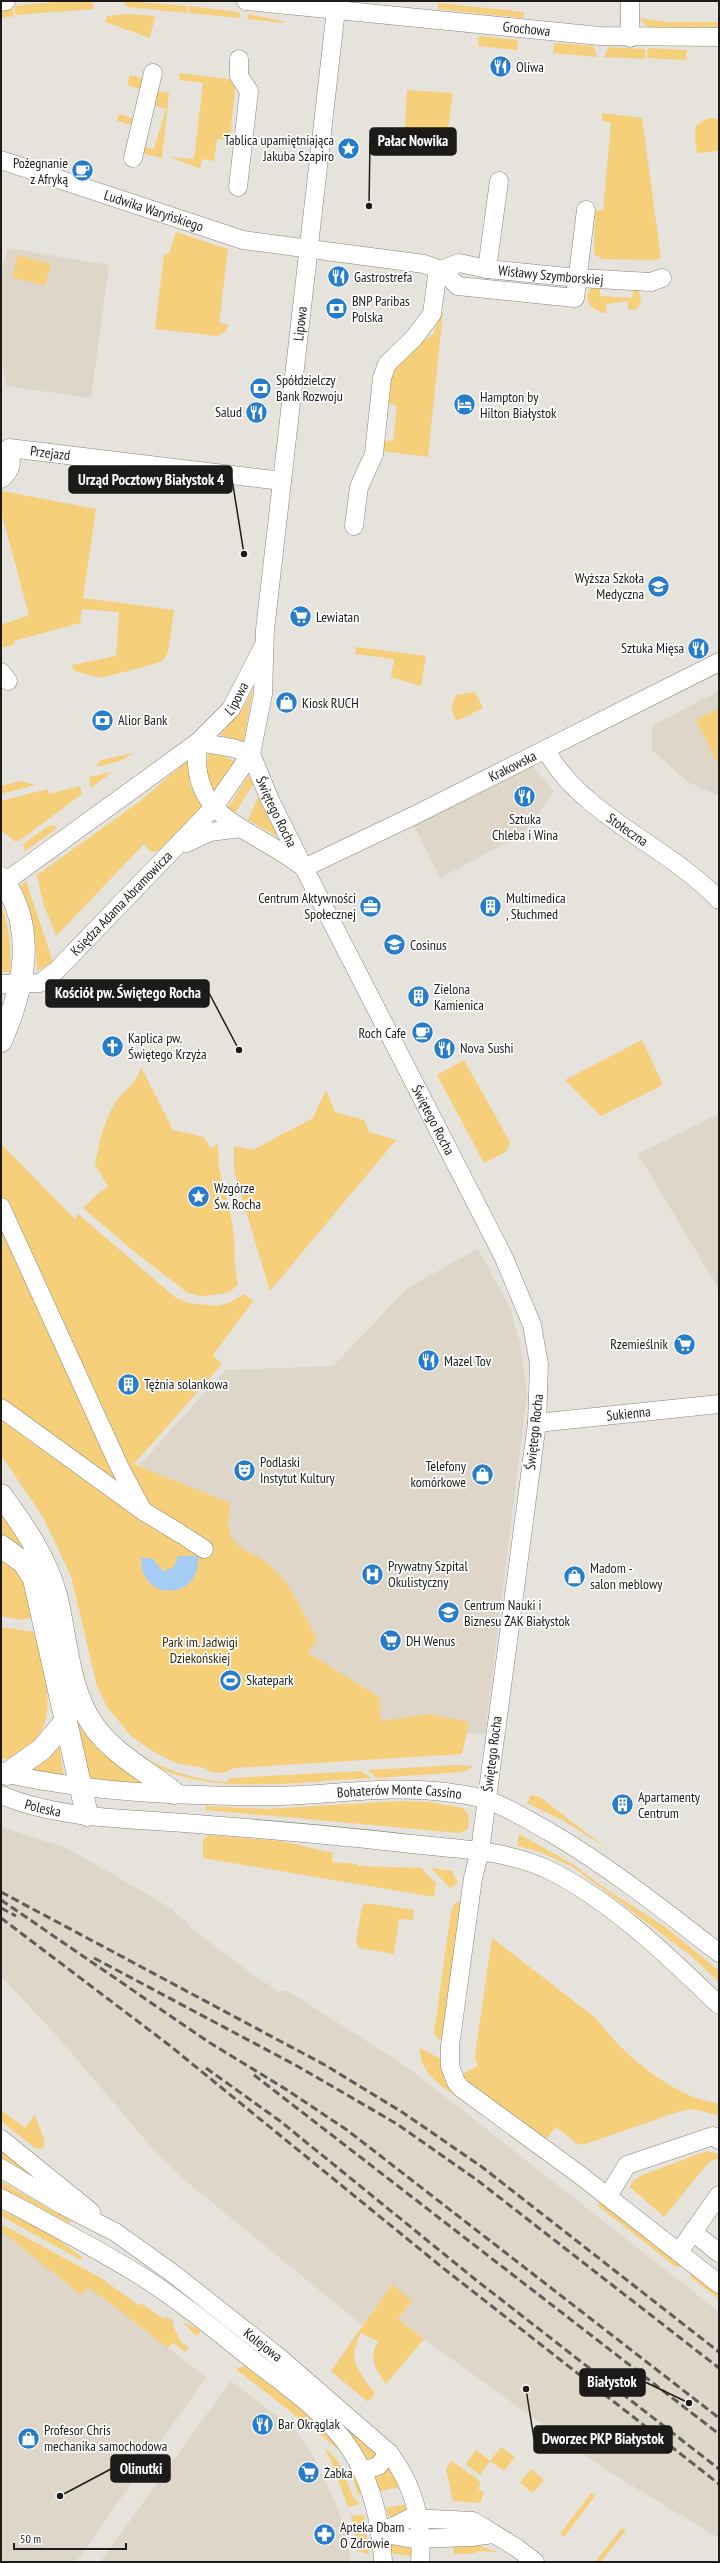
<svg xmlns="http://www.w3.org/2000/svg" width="720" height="2563" font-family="'PT Sans Narrow',sans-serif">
	<rect width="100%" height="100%" fill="#e6e2dc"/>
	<path fill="#ddd6c9" d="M8 248 109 265 91 398 6 386 1 355V272Z
		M719 691V796L688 782 652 750V735L653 725Z
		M531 764 554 792 523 834 440 878 413 824Z
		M719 1114V1290L638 1154Z
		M478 1249 510 1308 520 1344 527 1394 485 1734 383 1726 120 1487 225 1370 333 1366 409 1287Z
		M1 1827 67 1848 174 1910V1913L190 1924 188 1926 265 1984 267 1982 271 1985 270 1986 279 1993 284 1990 293 1994 411 2070 719 2312V2538L606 2470 424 2339 378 2303 362 2325 186 2181 153 2149 57 2036 1 1976Z
		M1 2231 80 2294 90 2288 206 2377 76 2562H1Z
		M231 2381 294 2429 314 2457 338 2509 350 2554V2562H100Z"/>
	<path fill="#f5cf79" d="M67 1H90L94 5V9L16 15 14 6Z
		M123 1 188 6 187 13 127 7Z
		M438 3 524 12V16L522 18 438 9Z
		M190 6 239 12 240 18 189 13Z
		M12 7 14 16 1 18V9Z
		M127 14 155 16 150 38 105 22 107 16Z
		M248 14 286 22 285 23 247 19Z
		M640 18 667 22H719V27H648L643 23Z
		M479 36 518 40 517 50 478 46Z
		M554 43 593 46 596 52V57L553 53Z
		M609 47 645 49V59L604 57Z
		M648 48 687 50 686 60 647 58Z
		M180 73 236 80 230 140 217 139 214 161 202 159 200 169 171 157 194 159 203 83 179 80Z
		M130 75 147 80 144 90 127 85Z
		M407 90 453 93 446 144 442 148 409 143 404 138Z
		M156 91 169 93 162 158 145 154 141 146 154 149 166 109 153 105Z
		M602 113 642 118 660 250V258L656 260 602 259 594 254 595 211 603 210 611 123 602 121Z
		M119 114 137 119 135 126 117 121Z
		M708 118 719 119V151L697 153 695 136 696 126Z
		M176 232 228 249 219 323 228 324 226 331 218 336 155 329 164 254H169Z
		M18 255 51 264 45 286 12 277Z
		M600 285V296L633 298V288C642 292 641 296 640 305L635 310H629L627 301 606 304 607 313C597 312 588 307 587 296L591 287Z
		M443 312 428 457 383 451 384 440 393 441 397 405 386 404 391 373 400 359 434 333 439 316Z
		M2 491 96 509 83 598 174 610 168 653 161 662 101 678 74 671 72 665 116 656 119 612 82 609 80 623 14 641 15 644 3 648 1 625 29 615 1 511Z
		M356 647 426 656 421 686 391 677 394 659 355 654Z
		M253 689 243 744 220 735 243 709Z
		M475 692 483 708 457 721 451 709 456 695Z
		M719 708V766L696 720Z
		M133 753 120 761 96 767 101 760Z
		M208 754H217L235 761 214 792C206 781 206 767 208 754Z
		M188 760 190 785 202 808 163 849 151 852 144 844 56 936 43 903 37 875 139 802Z
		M112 772 91 788 89 777Z
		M249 775 253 784 235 813 228 808Z
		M21 781 35 785 1 794V786Z
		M80 786 82 794 19 841H14L1 830V801L48 789 49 794Z
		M258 797 280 838 248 820Z
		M50 825 55 826 56 829 25 851 23 844Z
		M26 881 53 962 37 971C36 942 34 913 20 886Z
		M1 904C9 927 12 948 10 973L1 971Z
		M642 1040 663 1085 601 1116 565 1080Z
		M464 1060 510 1142 506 1152 484 1163 437 1075Z
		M141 1067 173 1130 204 1137 210 1148 218 1144C217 1175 227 1194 232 1223 236 1243 233 1264 238 1285L232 1290 223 1294 200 1296 188 1293 136 1253 83 1208 99 1193 108 1187 95 1164C99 1144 104 1120 116 1102 126 1087 135 1087 141 1067Z
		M326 1090 335 1112 364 1120 369 1132 396 1140 270 1291 234 1171V1146L253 1150 313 1118Z
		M1 1144 75 1219 78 1214 176 1298 189 1303 215 1306 229 1303 244 1294 253 1301 213 1355 222 1364 134 1464 230 1503C229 1514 226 1528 232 1538 240 1551 256 1554 267 1563 291 1582 303 1613 317 1639L308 1653 379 1697 381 1721 428 1714 469 1722 462 1754 235 1768 223 1773 211 1772 205 1768 176 1763 157 1754 132 1737 107 1707 97 1686 71 1576 43 1517 1 1455Z
		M1 1508 32 1559 1 1538Z
		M1 1557C27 1576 26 1588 33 1617L21 1620 1 1616Z
		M73 1626C77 1646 80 1666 86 1686 106 1746 166 1778 226 1782L231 1778 361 1771 371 1778C261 1783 139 1812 85 1689 77 1671 77 1645 73 1626Z
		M1 1627 35 1632C42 1669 63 1719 28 1747 19 1753 13 1759 1 1759Z
		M68 1691 153 1785 87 1778Z
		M58 1740 64 1776 28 1769Z
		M457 1765 473 1766 468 1770 460 1772 377 1778 368 1770Z
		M531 1795 540 1797 606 1848 564 1821 527 1803Z
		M400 1801 429 1802 463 1808C470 1814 470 1822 467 1830L459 1833 206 1810V1806L265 1809Z
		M519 1834 574 1865 610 1892 664 1926 719 1971V1982L690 1955 573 1867 540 1852 518 1846Z
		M208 1835 281 1841 333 1853 332 1862 357 1864 359 1866 421 1868 436 1883 434 1897 203 1858V1841Z
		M431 1868 452 1871 458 1883 450 1888Z
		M461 1901 442 2038 439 2040 434 2033 451 1912 454 1904Z
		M366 1903 414 1910 413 1920 399 1919 394 1954 359 1948 356 1943 362 1907Z
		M492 1938 597 2019C619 2052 678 2101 719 2103V2115L692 2109 677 2112 583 2145 576 2143 556 2127 545 2140 575 2161 581 2163 578 2168 468 2083 462 2074 478 2066 475 2056Z
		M420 2048 439 2058 448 2085 469 2104 468 2105C448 2090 419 2076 420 2048Z
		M1 2110 25 2128 35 2115 44 2139V2147L39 2149 34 2147 1 2121Z
		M1 2151 64 2200 1 2162Z
		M707 2151 718 2154 719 2158 709 2162 664 2217 630 2187 633 2181 642 2175Z
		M1 2181 71 2221 69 2224 1 2188Z
		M601 2200 683 2266 676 2267 597 2205Z
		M1 2210 54 2236 83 2258 81 2260 1 2216Z
		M3 2225 101 2278 138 2305 140 2303 164 2319 166 2317 174 2321 172 2323 180 2341 189 2348 185 2352 173 2343 168 2348 90 2288 80 2294 1 2231Z
		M690 2273 719 2291V2299L691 2278Z
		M392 2284 412 2301 398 2319 424 2339 386 2384C375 2368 368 2359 378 2341L361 2333C346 2361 359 2370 375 2394L368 2402 331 2371Z
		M182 2322 199 2329 200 2333 197 2336Z
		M245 2366 298 2407 334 2442 343 2453 365 2495 358 2494 348 2463 338 2449 236 2369Z
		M350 2428 377 2454 376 2456 370 2460 365 2458 347 2431Z
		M323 2446 338 2461 354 2499 360 2504 348 2507 332 2463Z
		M501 2447 515 2457 504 2471 490 2461 480 2475 466 2464 476 2450 490 2461Z
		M452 2461 481 2482 478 2489 484 2492 480 2503 453 2501 446 2469Z
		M389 2466 401 2487 380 2491 374 2475Z
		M531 2469 544 2480 533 2493 520 2483Z
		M591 2493 595 2496 564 2537 560 2534Z
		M407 2504 408 2511 393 2518 388 2516 386 2508Z
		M364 2515 369 2554 358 2551 351 2516Z
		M622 2528 626 2530 601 2562H595Z
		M394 2540 412 2545V2556L388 2553Z
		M453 2543 473 2544 499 2552 481 2551 469 2554H454Z"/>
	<path fill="#a5ccf4" d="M178 1556H198C202 1601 140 1603 141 1558H152L163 1571 174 1567Z"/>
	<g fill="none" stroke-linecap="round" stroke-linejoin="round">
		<defs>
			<g id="minor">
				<path id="s1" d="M246 1 600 36 719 37"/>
				<path d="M1 2 6 1"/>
				<path d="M630 38V1"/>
				<path d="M133 158 153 73"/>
				<path id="s2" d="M1 160 243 240 424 264 441 270 458 286 575 298 586 210"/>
				<path d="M238 187 249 91 239 76V59"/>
				<path d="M487 269 499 181"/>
				<path id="s3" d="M441 270 459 263 487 269 578 278 651 282 662 278"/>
				<path id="s4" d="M1 479C13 469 12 462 9 448L282 481"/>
				<path d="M354 526 359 487 374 454 382 378 387 364 413 339 432 314 438 269"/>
				<path d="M1 672 8 681"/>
				<path d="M198 742C187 819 251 827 300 865"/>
				<path d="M198 742 233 748 251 754"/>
				<path id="s5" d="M546 750C581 815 668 846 719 900"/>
				<path id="s6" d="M251 754 270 800 304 868 504 1258 532 1325 539 1364 537 1423 480 1851 473 1878 450 2046V2066L456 2082 461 2088 580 2175 719 2284"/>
				<path d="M187 843 210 832 241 828"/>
				<path id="s7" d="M304 868 415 815 719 662"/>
				<path id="s8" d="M1 885 198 742 231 709 263 647"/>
				<path id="s9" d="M1 984 40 983 56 971 214 807 251 754 263 694 265 630 337 1"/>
				<path d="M1 1207 120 1468 143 1511"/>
				<path d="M1 1408 143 1511 181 1534"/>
				<path id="s10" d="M537 1423 719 1404"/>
				<path d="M187 1538 204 1549"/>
				<path id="s11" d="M7 1774C91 1792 176 1796 262 1796 323 1797 384 1784 445 1792 459 1794 473 1795 487 1800 508 1807 528 1820 548 1831 608 1866 664 1910 719 1953"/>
				<path id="s12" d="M1 1795C58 1819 124 1818 184 1823 261 1829 336 1835 412 1844 458 1849 507 1850 549 1870 613 1902 668 1956 719 2005"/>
				<path d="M1 2139 91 2212"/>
				<path id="s13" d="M1 2168 62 2205 115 2232 175 2275 281 2359 389 2453C414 2485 423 2522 420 2562"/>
				<path d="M608 2196 627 2165 713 2136 719 2140"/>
				<path d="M1 2198C48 2223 96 2248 141 2276 182 2302 220 2334 258 2364 291 2389 330 2417 352 2452 373 2486 381 2523 383 2562"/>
				<path d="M693 2232 719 2253"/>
				<path d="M679 2252 719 2195"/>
				<path d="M362 2471 378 2466 389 2453"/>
				<path d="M380 2533 410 2518 473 2521 517 2548 535 2562"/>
				<path d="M380 2533 413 2539 471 2537 493 2534"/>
			</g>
			<path id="major" d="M1 878C38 928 24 988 1 1041
				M1 1495C23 1525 46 1558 56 1595 67 1638 67 1687 93 1725 113 1754 147 1771 174 1793
				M1 1546 24 1563 34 1579 87 1815
				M1 1773 7 1774 42 1749 65 1722"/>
		</defs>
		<use href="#minor" stroke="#88857f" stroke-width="19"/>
		<use href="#major" stroke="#88857f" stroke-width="23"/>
		<use href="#minor" stroke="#fff" stroke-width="18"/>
		<use href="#major" stroke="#fff" stroke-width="22"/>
		<path stroke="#605e5b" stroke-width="3" stroke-dasharray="8 4" stroke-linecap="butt" d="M1 1892 325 2065 402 2112 482 2167 719 2352
			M1 1900 207 2041 287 2090 347 2130 719 2418
			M1 1908 16 1916
			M1 1918 169 2045 443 2268 719 2484
			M94 1958 299 2067 397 2124 477 2180 719 2368
			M206 2068 280 2121 476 2280 719 2469
			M254 2075 719 2434"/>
	</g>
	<defs>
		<symbol id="restaurant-disc" viewBox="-11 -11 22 22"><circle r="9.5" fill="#287dcb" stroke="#fff"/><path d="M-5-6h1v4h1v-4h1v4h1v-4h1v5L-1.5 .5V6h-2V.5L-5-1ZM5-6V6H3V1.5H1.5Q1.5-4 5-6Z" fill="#fff"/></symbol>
		<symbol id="sight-disc" viewBox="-11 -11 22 22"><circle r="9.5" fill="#287dcb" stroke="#fff"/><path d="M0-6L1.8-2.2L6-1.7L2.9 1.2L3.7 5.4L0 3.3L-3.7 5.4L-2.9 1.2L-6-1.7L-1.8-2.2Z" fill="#fff"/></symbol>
		<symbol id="cafe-disc" viewBox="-11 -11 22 22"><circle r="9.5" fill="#287dcb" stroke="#fff"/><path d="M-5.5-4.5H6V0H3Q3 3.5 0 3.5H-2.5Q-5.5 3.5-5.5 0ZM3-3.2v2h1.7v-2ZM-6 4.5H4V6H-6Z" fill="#fff"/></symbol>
		<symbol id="bank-disc" viewBox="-11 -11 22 22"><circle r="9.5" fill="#287dcb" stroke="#fff"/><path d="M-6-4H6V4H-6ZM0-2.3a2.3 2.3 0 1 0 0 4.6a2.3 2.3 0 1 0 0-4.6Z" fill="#fff"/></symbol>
		<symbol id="hotel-disc" viewBox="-11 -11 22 22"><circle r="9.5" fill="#287dcb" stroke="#fff"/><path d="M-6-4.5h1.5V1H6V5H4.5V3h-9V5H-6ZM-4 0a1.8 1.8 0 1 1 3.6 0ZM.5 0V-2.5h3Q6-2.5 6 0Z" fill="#fff"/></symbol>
		<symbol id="university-disc" viewBox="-11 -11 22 22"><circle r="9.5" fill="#287dcb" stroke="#fff"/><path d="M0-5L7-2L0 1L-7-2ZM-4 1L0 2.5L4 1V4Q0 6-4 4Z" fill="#fff"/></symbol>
		<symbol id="supermarket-disc" viewBox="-11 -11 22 22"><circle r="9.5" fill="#287dcb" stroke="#fff"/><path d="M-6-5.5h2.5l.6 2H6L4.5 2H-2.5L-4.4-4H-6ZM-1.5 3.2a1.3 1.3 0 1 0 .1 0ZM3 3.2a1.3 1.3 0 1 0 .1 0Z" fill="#fff"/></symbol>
		<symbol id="shop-disc" viewBox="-11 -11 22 22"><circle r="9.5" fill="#287dcb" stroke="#fff"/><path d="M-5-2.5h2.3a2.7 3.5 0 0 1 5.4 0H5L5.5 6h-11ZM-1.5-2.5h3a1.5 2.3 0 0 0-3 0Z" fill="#fff"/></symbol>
		<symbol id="office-disc" viewBox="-11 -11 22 22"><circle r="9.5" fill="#287dcb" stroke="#fff"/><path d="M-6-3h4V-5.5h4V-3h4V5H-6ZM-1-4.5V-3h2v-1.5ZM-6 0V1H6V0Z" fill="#fff"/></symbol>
		<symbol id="building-disc" viewBox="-11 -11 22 22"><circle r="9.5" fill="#287dcb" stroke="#fff"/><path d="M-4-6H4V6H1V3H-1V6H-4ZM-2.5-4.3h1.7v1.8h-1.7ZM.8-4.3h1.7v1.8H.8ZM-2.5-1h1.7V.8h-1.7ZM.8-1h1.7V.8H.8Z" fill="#fff"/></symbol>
		<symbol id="church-disc" viewBox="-11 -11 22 22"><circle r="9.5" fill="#287dcb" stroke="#fff"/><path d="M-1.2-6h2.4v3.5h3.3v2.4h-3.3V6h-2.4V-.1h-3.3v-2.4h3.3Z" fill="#fff"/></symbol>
		<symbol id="theatre-disc" viewBox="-11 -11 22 22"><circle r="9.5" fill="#287dcb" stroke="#fff"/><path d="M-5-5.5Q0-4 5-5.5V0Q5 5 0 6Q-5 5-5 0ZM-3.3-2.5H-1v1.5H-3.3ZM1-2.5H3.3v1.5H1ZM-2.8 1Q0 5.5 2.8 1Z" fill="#fff"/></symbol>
		<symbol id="hospital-disc" viewBox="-11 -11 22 22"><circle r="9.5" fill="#287dcb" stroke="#fff"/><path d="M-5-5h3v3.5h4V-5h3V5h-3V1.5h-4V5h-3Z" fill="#fff"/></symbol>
		<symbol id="stadium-disc" viewBox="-11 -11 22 22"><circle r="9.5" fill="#287dcb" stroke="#fff"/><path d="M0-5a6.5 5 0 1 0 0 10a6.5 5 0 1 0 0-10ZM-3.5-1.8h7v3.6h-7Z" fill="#fff"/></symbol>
		<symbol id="pharmacy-disc" viewBox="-11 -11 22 22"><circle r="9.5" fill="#287dcb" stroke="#fff"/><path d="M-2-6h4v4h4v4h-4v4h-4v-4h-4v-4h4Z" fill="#fff"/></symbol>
	</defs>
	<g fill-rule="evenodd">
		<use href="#restaurant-disc" x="488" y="54" width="25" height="25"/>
		<use href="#sight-disc" x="336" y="136" width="25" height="25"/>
		<use href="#cafe-disc" x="70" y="158" width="25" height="25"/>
		<use href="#restaurant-disc" x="326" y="264" width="25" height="25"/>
		<use href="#bank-disc" x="324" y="296" width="25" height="25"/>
		<use href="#bank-disc" x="248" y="376" width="25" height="25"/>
		<use href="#hotel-disc" x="452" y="392" width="25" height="25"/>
		<use href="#restaurant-disc" x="244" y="400" width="25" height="25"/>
		<use href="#university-disc" x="646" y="574" width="25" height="25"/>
		<use href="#supermarket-disc" x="288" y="604" width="25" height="25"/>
		<use href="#restaurant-disc" x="686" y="636" width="25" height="25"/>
		<use href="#shop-disc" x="274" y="690" width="25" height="25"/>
		<use href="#bank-disc" x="90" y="708" width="25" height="25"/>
		<use href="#restaurant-disc" x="512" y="784" width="25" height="25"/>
		<use href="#office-disc" x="358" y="894" width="25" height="25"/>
		<use href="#building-disc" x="478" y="894" width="25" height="25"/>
		<use href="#university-disc" x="382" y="932" width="25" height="25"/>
		<use href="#building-disc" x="406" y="984" width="25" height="25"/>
		<use href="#cafe-disc" x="410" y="1020" width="25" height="25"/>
		<use href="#church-disc" x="100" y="1034" width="25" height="25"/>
		<use href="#restaurant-disc" x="432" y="1036" width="25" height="25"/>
		<use href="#sight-disc" x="186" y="1184" width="25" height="25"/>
		<use href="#supermarket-disc" x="672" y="1332" width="25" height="25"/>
		<use href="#restaurant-disc" x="416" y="1348" width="25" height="25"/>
		<use href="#building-disc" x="116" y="1372" width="25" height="25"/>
		<use href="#theatre-disc" x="232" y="1458" width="25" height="25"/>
		<use href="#shop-disc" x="470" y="1462" width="25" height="25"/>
		<use href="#hospital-disc" x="360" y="1562" width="25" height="25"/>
		<use href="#shop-disc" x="562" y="1564" width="25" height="25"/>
		<use href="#university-disc" x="436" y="1600" width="25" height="25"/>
		<use href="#supermarket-disc" x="378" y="1628" width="25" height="25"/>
		<use href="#stadium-disc" x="218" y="1668" width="25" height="25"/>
		<use href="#building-disc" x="610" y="1792" width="25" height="25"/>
		<use href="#restaurant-disc" x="250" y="2412" width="25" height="25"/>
		<use href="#shop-disc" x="16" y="2426" width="25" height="25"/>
		<use href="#supermarket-disc" x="296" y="2460" width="25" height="25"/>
		<use href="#pharmacy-disc" x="312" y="2522" width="25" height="25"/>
	</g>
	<g text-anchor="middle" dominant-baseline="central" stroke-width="3.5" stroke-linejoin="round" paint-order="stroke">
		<g font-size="14" fill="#1c1b19" stroke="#fff">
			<text stroke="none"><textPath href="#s1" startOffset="282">Grochowa</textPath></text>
			<text stroke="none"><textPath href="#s2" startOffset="161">Ludwika Waryńskiego</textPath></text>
			<text stroke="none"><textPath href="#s3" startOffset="112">Wisławy Szymborskiej</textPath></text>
			<text stroke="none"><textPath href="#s9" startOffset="785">Lipowa</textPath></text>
			<text stroke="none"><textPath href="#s4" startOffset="76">Przejazd</textPath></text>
			<text stroke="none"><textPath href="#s8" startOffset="302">Lipowa</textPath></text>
			<text stroke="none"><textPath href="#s7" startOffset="232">Krakowska</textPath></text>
			<text stroke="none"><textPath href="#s6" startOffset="63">Świętego Rocha</textPath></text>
			<text stroke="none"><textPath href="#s5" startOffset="115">Stołeczna</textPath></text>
			<text stroke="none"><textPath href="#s9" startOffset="153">Księdza Adama Abramowicza</textPath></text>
			<text stroke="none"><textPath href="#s6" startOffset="409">Świętego Rocha</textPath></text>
			<text stroke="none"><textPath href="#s10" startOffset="92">Sukienna</textPath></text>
			<text transform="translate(534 1432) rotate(-84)">Świętego Rocha</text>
			<text transform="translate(492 1754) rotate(-83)">Świętego Rocha</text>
			<text stroke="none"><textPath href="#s11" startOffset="394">Bohaterów Monte Cassino</textPath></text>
			<text stroke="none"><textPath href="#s12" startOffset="44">Poleska</textPath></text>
			<text stroke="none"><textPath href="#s13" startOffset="317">Kolejowa</textPath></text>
		</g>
		<g font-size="14" fill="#1c1b19" stroke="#fff" text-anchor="start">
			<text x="516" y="67">Oliwa</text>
			<text x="334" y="140" text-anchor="end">Tablica upamiętniająca<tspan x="334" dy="16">Jakuba Szapiro</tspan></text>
			<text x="68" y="163" text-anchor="end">Pożegnanie<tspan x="68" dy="16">z Afryką</tspan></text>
			<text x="354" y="277">Gastrostrefa</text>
			<text x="352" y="301">BNP Paribas<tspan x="352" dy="16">Polska</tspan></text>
			<text x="276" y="380">Spółdzielczy<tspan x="276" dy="16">Bank Rozwoju</tspan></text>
			<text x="480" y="397">Hampton by<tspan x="480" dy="16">Hilton Białystok</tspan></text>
			<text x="242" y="412" text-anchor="end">Salud</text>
			<text x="644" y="578" text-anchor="end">Wyższa Szkoła<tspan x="644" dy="16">Medyczna</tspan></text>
			<text x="316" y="617">Lewiatan</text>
			<text x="684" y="648" text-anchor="end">Sztuka Mięsa</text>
			<text x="302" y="703">Kiosk RUCH</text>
			<text x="118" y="720">Alior Bank</text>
			<text x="525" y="819" text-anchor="middle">Sztuka<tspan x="525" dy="16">Chleba i Wina</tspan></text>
			<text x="356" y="898" text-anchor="end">Centrum Aktywności<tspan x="356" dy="16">Społecznej</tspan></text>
			<text x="506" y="898">Multimedica<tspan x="506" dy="16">, Słuchmed</tspan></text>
			<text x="410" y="945">Cosinus</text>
			<text x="434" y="989">Zielona<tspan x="434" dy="16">Kamienica</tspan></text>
			<text x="406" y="1033" text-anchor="end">Roch Cafe</text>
			<text x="128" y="1038">Kaplica pw.<tspan x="128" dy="16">Świętego Krzyża</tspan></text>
			<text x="460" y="1048">Nova Sushi</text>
			<text x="214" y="1188">Wzgórze<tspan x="214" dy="16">Św. Rocha</tspan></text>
			<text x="668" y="1344" text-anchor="end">Rzemieślnik</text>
			<text x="444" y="1361">Mazel Tov</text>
			<text x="144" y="1384">Tężnia solankowa</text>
			<text x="260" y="1462">Podlaski<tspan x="260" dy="16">Instytut Kultury</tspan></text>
			<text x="466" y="1466" text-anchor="end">Telefony<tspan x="466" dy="16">komórkowe</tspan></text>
			<text x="388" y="1566">Prywatny Szpital<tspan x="388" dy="16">Okulistyczny</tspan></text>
			<text x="590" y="1568">Madom -<tspan x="590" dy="16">salon meblowy</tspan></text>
			<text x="464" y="1605">Centrum Nauki i<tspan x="464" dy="16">Biznesu ŻAK Białystok</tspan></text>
			<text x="406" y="1641">DH Wenus</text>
			<text x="246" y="1680">Skatepark</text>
			<text x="638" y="1797">Apartamenty<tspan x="638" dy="16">Centrum</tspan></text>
			<text x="278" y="2424">Bar Okrąglak</text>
			<text x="44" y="2430">Profesor Chris<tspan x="44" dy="16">mechanika samochodowa</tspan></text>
			<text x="324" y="2473">Żabka</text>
			<text x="340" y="2527">Apteka Dbam<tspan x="340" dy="16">O Zdrowie</tspan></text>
		</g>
		<g font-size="14" fill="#372800" stroke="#fff">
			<text x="200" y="1642">Park im. Jadwigi<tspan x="200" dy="16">Dziekońskiej</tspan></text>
		</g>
	</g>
	<path fill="none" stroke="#1c1b19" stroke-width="1.5" d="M369 206L370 141M244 554L232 479M239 1050L209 993M689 2403L645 2382M526 2389L534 2439M60 2496L111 2469"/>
	<g fill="#1c1b19" stroke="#fff" stroke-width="1.5">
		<circle cx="369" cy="206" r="4"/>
		<circle cx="244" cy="554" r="4"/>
		<circle cx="239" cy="1050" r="4"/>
		<circle cx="689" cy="2403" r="4"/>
		<circle cx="526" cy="2389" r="4"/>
		<circle cx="60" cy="2496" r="4"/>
	</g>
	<g fill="#1c1b19" stroke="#1c1b19" stroke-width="1.5">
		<rect x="370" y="128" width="86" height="27" rx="4"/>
		<rect x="69" y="466" width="163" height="27" rx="4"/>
		<rect x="46" y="980" width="163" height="27" rx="4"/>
		<rect x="580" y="2369" width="65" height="27" rx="4"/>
		<rect x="534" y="2426" width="138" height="27" rx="4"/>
		<rect x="111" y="2455" width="59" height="27" rx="4"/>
	</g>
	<g font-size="15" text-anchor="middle" font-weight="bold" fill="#fff">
		<text x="413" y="146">Pałac Nowika</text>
		<text x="151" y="485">Urząd Pocztowy Białystok 4</text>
		<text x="128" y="998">Kościół pw. Świętego Rocha</text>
		<text x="612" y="2387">Białystok</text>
		<text x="603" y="2444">Dworzec PKP Białystok</text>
		<text x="141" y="2474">Olinutki</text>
	</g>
	<rect width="720" height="2563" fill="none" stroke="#1c1b19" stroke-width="4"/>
	<path d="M14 2543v6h112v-6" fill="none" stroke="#1c1b19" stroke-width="2"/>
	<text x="20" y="2543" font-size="12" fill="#1c1b19" stroke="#ffffff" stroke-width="3" paint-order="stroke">50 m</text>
</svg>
